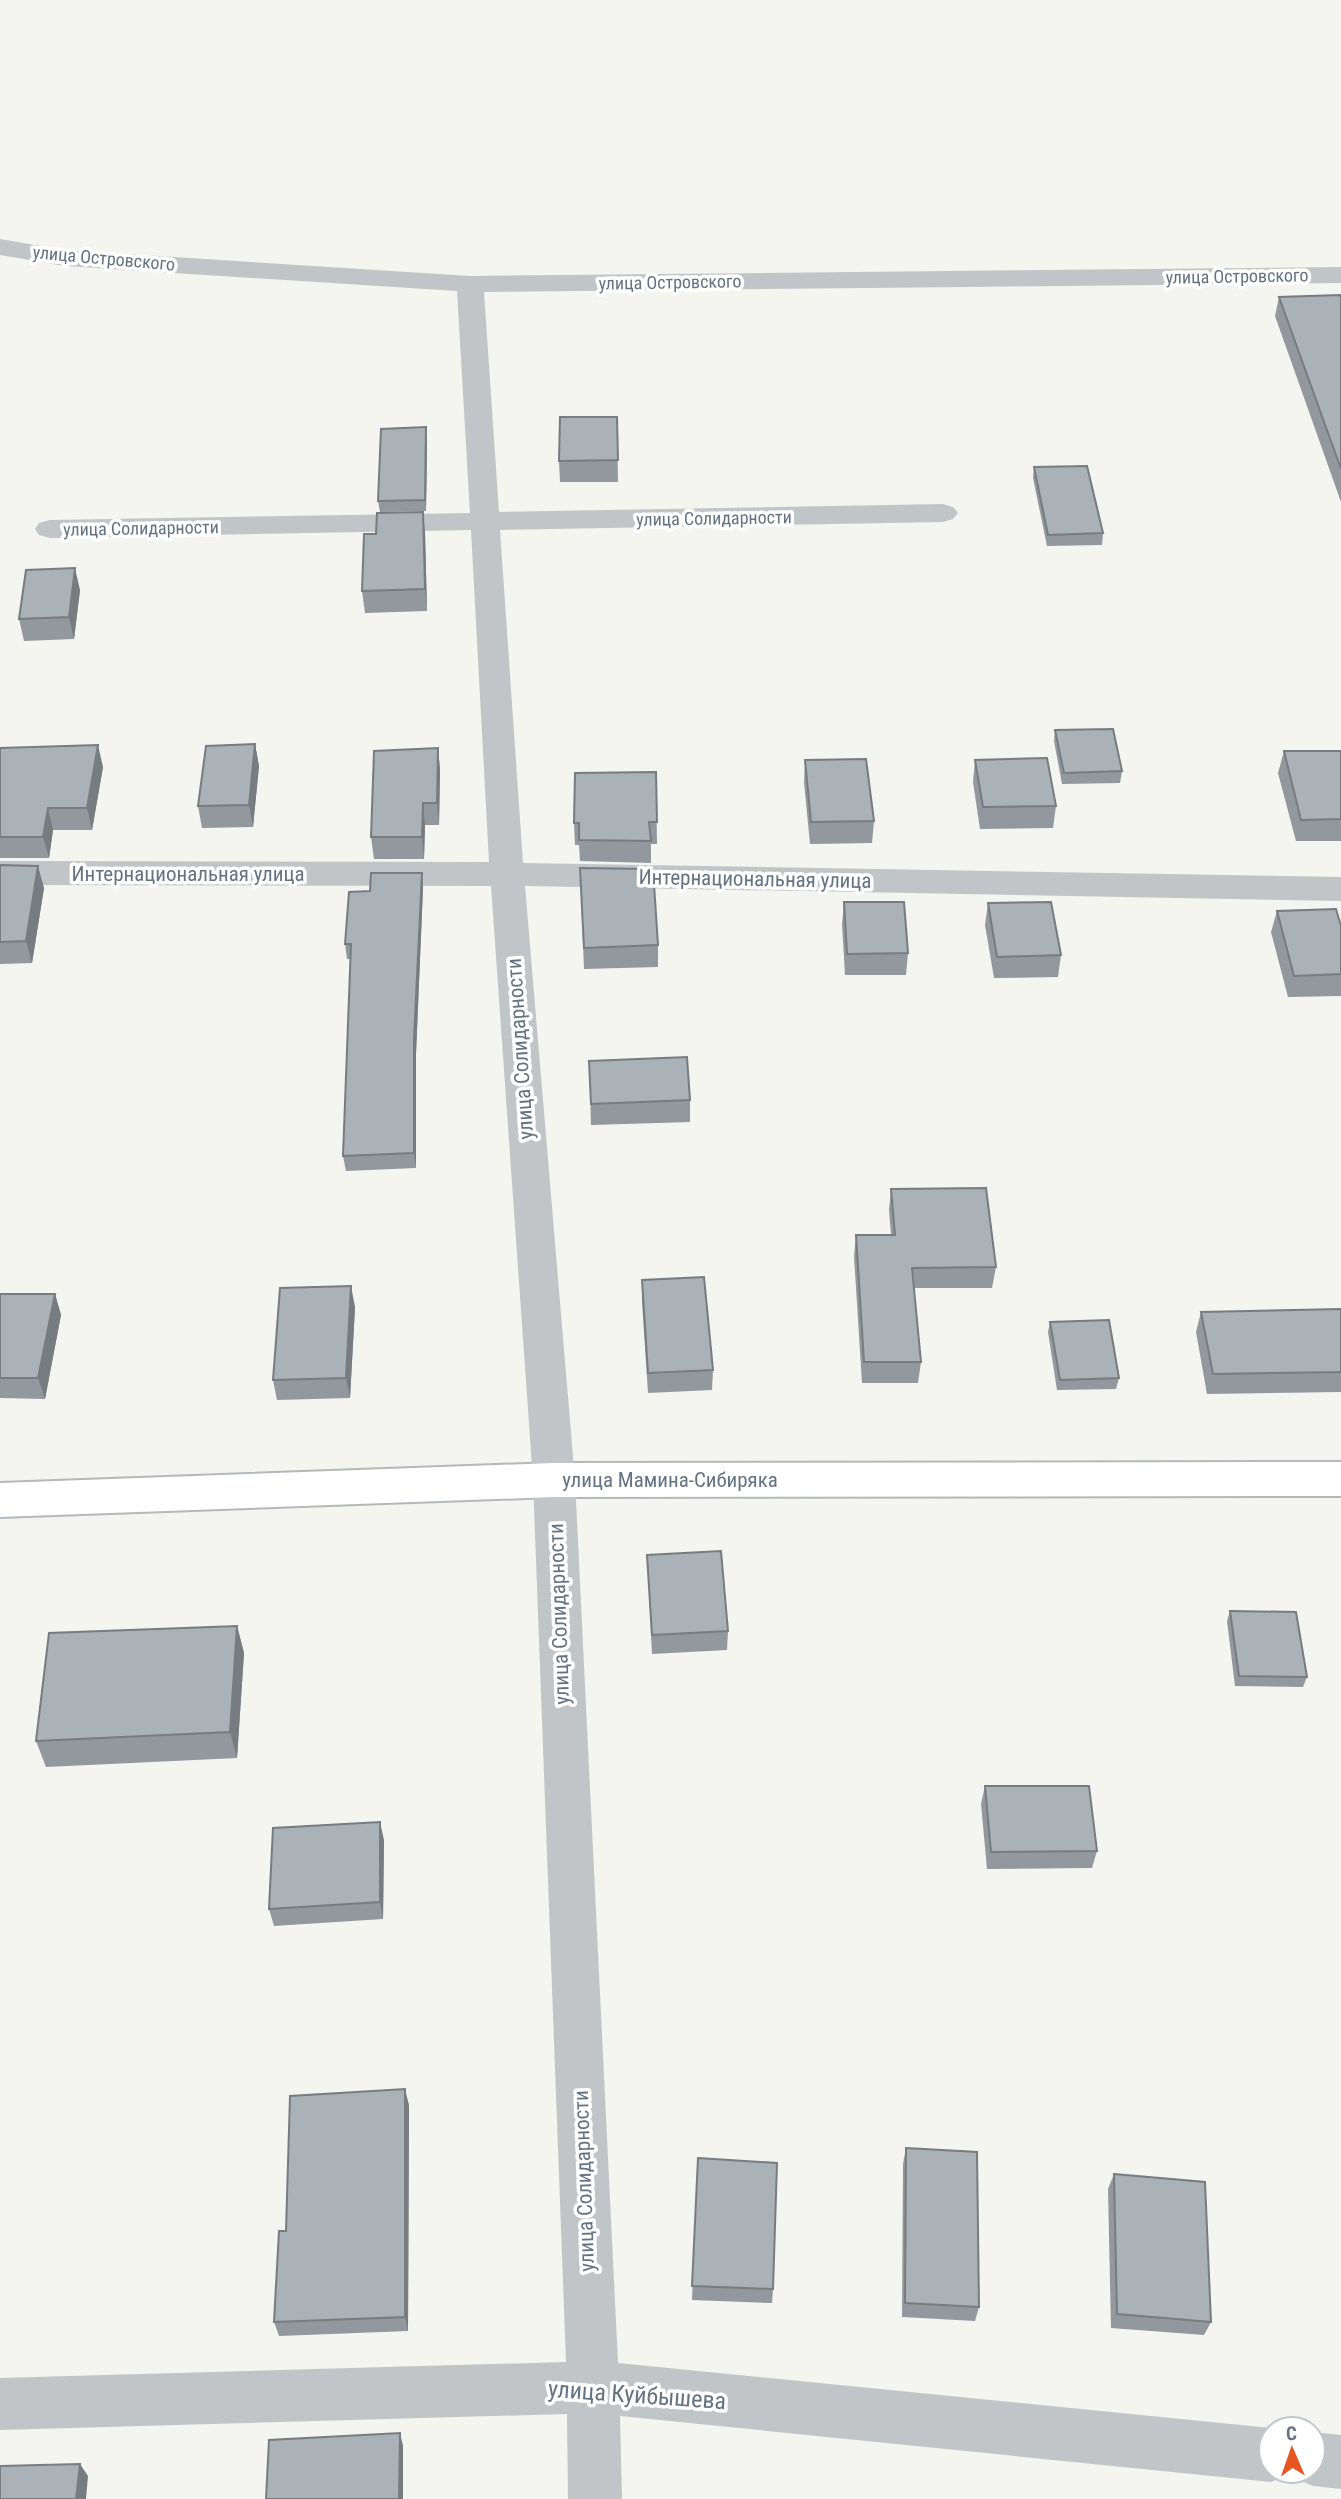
<svg xmlns="http://www.w3.org/2000/svg" width="1341" height="2499" font-family="'Roboto Condensed',sans-serif">
	<rect width="100%" height="100%" fill="#f4f4f0"/>
	<g fill="none" stroke-linecap="round" stroke-linejoin="round">
		<defs>
			<path id="secondary" d="M1341 1462V1496L554 1497 0 1517V1483L554 1463Z"/>
		</defs>
		<use href="#secondary" stroke="#b4b8bd" stroke-width="4"/>
		<path fill="#c1c5c8" fill-rule="evenodd" d="M0 239 65 250 470 276 1341 267V283L484 292 499 512 943 504 953 507 958 513 953 519 943 522 500 530 523 863 1341 877V901L525 886 575 1480 618 2363 1271 2428V2471H1291L1290 2474 1271 2482 620 2416 622 2499H568L567 2414 0 2430V2378L566 2362 533 1480 491 886 0 885V861L489 862 471 530 50 538 39 535 35 529 39 523 50 520 470 513 457 291 65 266 0 255Z
			M1313 2432 1341 2435V2489L1313 2486 1294 2478 1291 2471H1313Z"/>
		<use href="#secondary" fill="#fff" fill-rule="evenodd"/>
	</g>
	<path fill="#92989d" d="M1279 297 1341 298V502L1275 316Z
		M617 417 618 482H560L559 461Z
		M427 438 426 511 380 512 378 501Z
		M1034 467 1103 533 1102 545 1047 546 1033 478Z
		M423 512 425 533 427 611 365 613 362 591Z
		M80 590 74 639 24 641 19 619Z
		M1055 730 1122 771 1120 783 1062 784 1054 741Z
		M255 744 259 766 253 827 202 828 198 806Z
		M0 748 103 767 92 830H53L49 858H0Z
		M438 748 440 770 439 825H425L424 859H374L371 837Z
		M1284 751H1341V841H1296L1278 773Z
		M805 760 874 821 872 843 810 844 804 782Z
		M975 760 1056 806 1053 828 980 829 973 782Z
		M656 772 657 844H651V863L580 861 579 845H575L574 823Z
		M0 865 44 888 32 963 0 964Z
		M580 868 658 945V967L584 969Z
		M422 873 423 888 416 1054V1168L346 1171 343 1156 351 959H347L345 944 370 891Z
		M844 902 908 953 906 975H845L842 924Z
		M988 903 1061 955 1058 977 994 978 985 925Z
		M1277 911 1341 926V996L1288 997 1271 932Z
		M589 1061 690 1100V1122L591 1125Z
		M891 1189 996 1267 992 1288H914L921 1362 918 1383H862L854 1256 856 1235H891L889 1210Z
		M642 1280 713 1370 712 1390 648 1393 642 1301Z
		M0 1294H55L61 1315 45 1399 0 1398Z
		M355 1307 350 1398 277 1400 273 1380Z
		M1341 1309V1392L1207 1394 1196 1332 1201 1312Z
		M1050 1322 1119 1378 1116 1389 1057 1390 1048 1332Z
		M647 1555 728 1631 727 1650 652 1654Z
		M1230 1611 1307 1677 1303 1687 1235 1686 1227 1621Z
		M237 1626 244 1653 237 1758 46 1767 36 1741Z
		M985 1786 1097 1851 1092 1868 987 1869 981 1804Z
		M384 1840 383 1919 274 1926 269 1909Z
		M409 2105 408 2331 279 2336 274 2322 286 2231Z
		M906 2148 979 2307 975 2321 902 2317 903 2164Z
		M698 2158 773 2289 772 2303 692 2300Z
		M1114 2174 1211 2322 1204 2335 1111 2328 1108 2189Z"/>
	<path fill="#777c80" d="M426 427 427 438 426 511 425 500Z
		M423 512 425 533 427 611 425 589Z
		M75 568 80 590 74 639 69 617Z
		M255 744 259 766 253 827 249 805Z
		M98 745 103 767 92 830 87 808Z
		M438 748 440 770 439 825 437 803Z
		M423 803 425 825 424 859 422 837Z
		M48 808 53 830 49 858 43 837Z
		M38 866 44 888 32 963 26 941Z
		M422 873 423 888 416 1054V1168L414 1153V1038Z
		M351 1286 355 1307 350 1398 346 1378Z
		M55 1294 61 1315 45 1399 38 1378Z
		M237 1626 244 1653 237 1758 230 1732Z
		M380 1822 384 1840 383 1919 380 1902Z
		M405 2089 409 2105 408 2331 405 2317Z
		M400 2433 403 2446V2499H399Z
		M80 2464 88 2476 86 2499H76Z"/>
	<path fill="#aab1b7" stroke="#777c80" stroke-width="2" d="M1340 295 1341 298V469L1279 297Z
		M560 417H617L618 460 559 461Z
		M426 427 425 500 378 501 381 429Z
		M1087 466 1103 533 1048 535 1034 467Z
		M423 512 425 589 362 591 364 534H376L377 513Z
		M75 568 69 617 19 619 26 570Z
		M1113 729 1122 771 1064 773 1055 730Z
		M255 744 249 805 198 806 206 746Z
		M98 745 87 808H48L43 837H0V748Z
		M438 748 437 803H423L422 837H371L374 751Z
		M1284 751H1341V819L1301 820Z
		M1047 758 1056 806 983 807 975 760Z
		M866 759 874 821 811 822 805 760Z
		M656 772 657 822H649L651 841 579 840V823H574L575 773Z
		M0 865 38 866 26 941 0 942Z
		M580 868 653 869 658 945 584 948Z
		M371 873H422L414 1038V1153L343 1156 351 944H345L349 892 370 891Z
		M844 902H904L908 953 847 954Z
		M1051 902 1061 955 997 957 988 903Z
		M1336 909 1341 926V974L1294 976 1277 911Z
		M687 1057 690 1100 591 1104 589 1061Z
		M986 1188 996 1267 912 1268 921 1362H864L856 1235H895L891 1189Z
		M704 1277 713 1370 648 1373 642 1280Z
		M351 1286 346 1378 273 1380 280 1288Z
		M0 1294H55L38 1378H0Z
		M1341 1309V1372L1213 1374 1201 1312Z
		M1109 1320 1119 1378 1060 1380 1050 1322Z
		M721 1551 728 1631 652 1635 647 1555Z
		M1230 1611 1296 1612 1307 1677 1239 1676Z
		M237 1626 230 1732 36 1741 49 1633Z
		M985 1786H1089L1097 1851 991 1852Z
		M380 1822V1902L269 1909 273 1828Z
		M405 2089V2317L274 2322 279 2231H286L290 2096Z
		M906 2148 977 2152 979 2307 905 2303Z
		M698 2158 777 2163 773 2289 692 2286Z
		M1114 2174 1205 2182 1211 2322 1117 2314Z
		M400 2433 399 2499H266L269 2440Z
		M80 2464 76 2499H0V2466Z"/>
	<g text-anchor="middle" dominant-baseline="central" stroke-width="7" stroke-linejoin="round" paint-order="stroke">
		<g font-size="18" fill="#637382" stroke="#fff">
			<text transform="translate(104 258) rotate(5)">улица Островского</text>
			<text transform="translate(1237 276) rotate(-1)">улица Островского</text>
			<text transform="translate(670 282) rotate(-1)">улица Островского</text>
			<text transform="translate(714 518) rotate(-1)">улица Солидарности</text>
			<text transform="translate(141 528) rotate(-1)">улица Солидарности</text>
		</g>
		<g font-size="21" fill="#637382" stroke="#fff">
			<text x="188" y="874">Интернациональная улица</text>
			<text transform="translate(755 879) rotate(1)">Интернациональная улица</text>
			<text transform="translate(520 1049) rotate(-94)">улица Солидарности</text>
			<text x="670" y="1480">улица Мамина-Сибиряка</text>
			<text transform="translate(559 1614) rotate(-92)">улица Солидарности</text>
			<text transform="translate(584 2181) rotate(-92)">улица Солидарности</text>
		</g>
		<g font-size="24" fill="#637382" stroke="#fff">
			<text transform="translate(637 2395) rotate(4)">улица Куйбышева</text>
		</g>
	</g>
	<g transform="translate(1292 2450) rotate(358)"><circle r="33" fill="#ffffff" stroke="#c1c7cd" stroke-width="2"/>
	<path d="M0-5L12 26L0 18L-12 26Z" fill="#e55620"/>
	<text y="-10" font-size="19" font-weight="bold" text-anchor="middle" fill="#637382">С</text>
	</g>
</svg>
